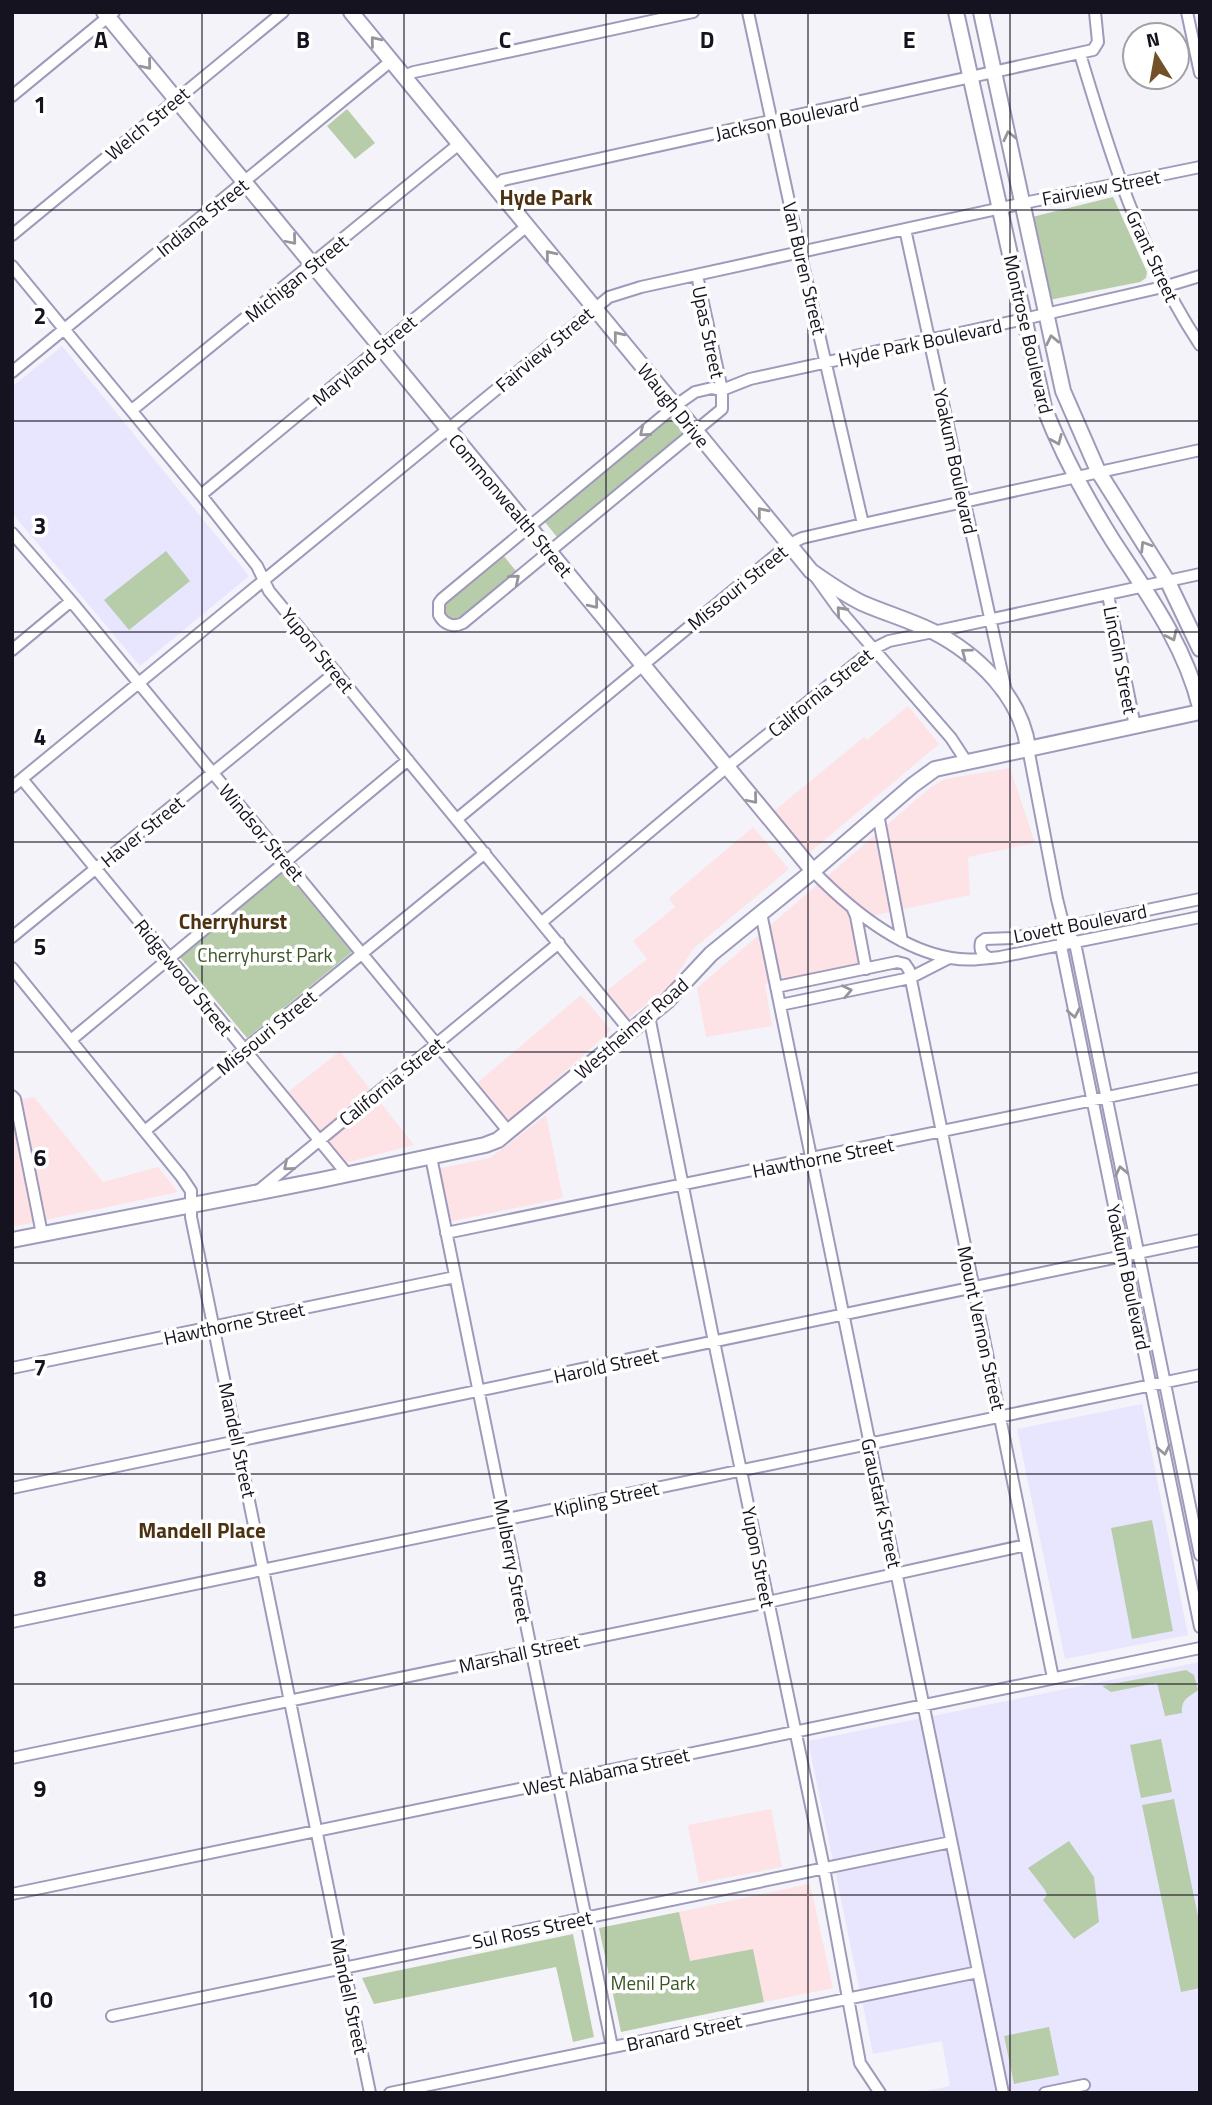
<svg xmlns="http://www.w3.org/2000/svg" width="1212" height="2105" font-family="'Titillium Web',sans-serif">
	<rect width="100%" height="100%" fill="#f4f3fa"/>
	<path fill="#fde2e6" d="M908 706 939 744 809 853 774 811 864 737 867 740Z
		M1010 768 1035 843 968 857 970 895 852 920 859 963 765 984 772 1026 706 1037 697 988 931 787 945 779Z
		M753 827 789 869 693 949 670 986 627 1019 604 993 647 959 633 941 675 907 669 898Z
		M581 995 611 1030 508 1123 477 1083Z
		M340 1051 414 1145 344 1163 288 1092Z
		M34 1097 103 1182 158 1167 178 1192 12 1227V1101Z
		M546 1115 563 1198 448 1222 437 1169 490 1158Z
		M771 1809 782 1867 699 1883 688 1825Z
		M810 1884 833 1988 764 2002 753 1949 689 1962 679 1912Z"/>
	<path fill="#e8e5fe" d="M62 346 249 576 140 666 12 513V387Z
		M1142 1404 1188 1635 1065 1659 1017 1429Z
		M1200 1662V2093H916L950 2086 942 2041 873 2054 808 1741Z"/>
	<path fill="#b7cda9" d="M347 109 375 143 355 159 327 126Z
		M1113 197 1147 272 1146 278 1140 282 1049 300 1032 217Z
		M672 416 685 432 557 537 544 521Z
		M166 551 190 581 129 630 104 600Z
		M503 555 516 571 459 619 452 621 443 614 445 603Z
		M284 870 352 952 247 1038 179 956Z
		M1152 1520 1173 1631 1132 1639 1111 1528Z
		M1186 1670 1194 1675 1198 1690C1190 1697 1181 1698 1182 1713L1165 1716 1157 1683 1111 1692 1102 1686Z
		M1161 1739 1172 1792 1141 1798 1130 1745Z
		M1174 1799 1200 1926V1988L1181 1992 1142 1805Z
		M1069 1841 1094 1877 1099 1922 1074 1939 1043 1900 1047 1895 1045 1890 1028 1868Z
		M679 1912 690 1961 753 1949 764 2002 621 2032 599 1928Z
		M573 1934 594 2037 573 2042 556 1967 374 2004 362 1978Z
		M1049 2027 1059 2075 1014 2084 1004 2036Z"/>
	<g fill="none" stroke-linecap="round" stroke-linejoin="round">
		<defs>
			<path id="minor" d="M748 12 800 252 863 524
				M1187 12 1200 73
				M1080 54C1110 154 1141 256 1200 345
				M403 76 414 72 693 12
				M12 96 114 12
				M495 187 503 180 1093 50 1098 42 1095 12
				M905 229 1006 691
				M12 235 283 12
				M12 266 201 495 257 566 269 591 630 1031
				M697 275 722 390V409L463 623C453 628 444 624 439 615V603L442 599 675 406 695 392 712 388 722 390 750 379 1024 319 1167 286 1200 276
				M12 372 391 61
				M132 410 459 144
				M201 495 527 226
				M12 533 71 601 509 1132
				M815 576 838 608 951 738 966 761
				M1108 595 1135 726
				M12 650 71 601
				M1028 748 1057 899 1064 927 1075 943 1200 1555
				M22 779 347 1174
				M12 787 609 297 641 287 1024 203 1200 167
				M878 814 902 941
				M457 819 788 545 802 538 863 524 1200 450
				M813 871C849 908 898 949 951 958 967 961 983 959 1000 957L1200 917
				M852 907 856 916 866 969
				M761 913 1003 2093
				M542 922 727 767 875 648 889 641 933 632 1200 574
				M1064 927 1061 946 1200 1627
				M12 937 336 672
				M989 958C982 954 979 951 981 942L985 939 1013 938 1200 899
				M12 968 181 1176 191 1191V1217L370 2093
				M776 987 897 962 905 964 909 970 1053 1678
				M780 1005 910 978 949 958
				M649 1016 712 1332 824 1868 860 2063 880 2093
				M71 1040 408 760
				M12 1096 15 1099 42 1234
				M146 1130 485 853
				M431 1157 612 2047
				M258 1191 559 943
				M446 1233 1200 1078
				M12 1368 455 1277
				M12 1488 1200 1240
				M12 1622 1200 1375
				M12 1758 768 1602 1026 1545
				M12 1894 1200 1648
				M112 2016 951 1842
				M390 2093 978 1972
				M1045 2093 1084 2085"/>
			<path id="major" d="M104 12 813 871
				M351 12 811 571C828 583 844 594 862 603 885 613 909 620 932 631 977 654 1021 696 1028 748
				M956 12 1044 407C1062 454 1086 498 1113 541 1147 593 1185 645 1200 707
				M981 12 1063 391 1098 471 1168 582 1200 649
				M12 1240 321 1180 485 1145 498 1140 667 1001 711 954 813 871 913 785 935 769 1200 712"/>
		</defs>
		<use href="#minor" stroke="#9f9aba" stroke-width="14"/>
		<use href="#major" stroke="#9f9aba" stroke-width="18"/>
		<use href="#minor" stroke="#fff" stroke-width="10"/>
		<use href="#major" stroke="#fff" stroke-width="14"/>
	</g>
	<defs><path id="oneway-chevron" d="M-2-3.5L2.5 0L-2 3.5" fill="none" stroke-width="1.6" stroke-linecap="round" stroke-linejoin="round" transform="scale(1.75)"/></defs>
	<g stroke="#96959a">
		<use href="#oneway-chevron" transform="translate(375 41) rotate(-129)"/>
		<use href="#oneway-chevron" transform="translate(147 65) rotate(51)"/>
		<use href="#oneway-chevron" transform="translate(1009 136) rotate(-103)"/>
		<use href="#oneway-chevron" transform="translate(292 240) rotate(50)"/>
		<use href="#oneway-chevron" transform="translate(550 255) rotate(-129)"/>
		<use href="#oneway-chevron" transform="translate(618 336) rotate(-129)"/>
		<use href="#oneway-chevron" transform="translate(1052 340) rotate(-102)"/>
		<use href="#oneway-chevron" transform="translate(644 432) rotate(140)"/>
		<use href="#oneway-chevron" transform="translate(1057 440) rotate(67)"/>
		<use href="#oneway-chevron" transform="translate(762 512) rotate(-129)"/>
		<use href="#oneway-chevron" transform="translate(1145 546) rotate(-122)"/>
		<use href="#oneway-chevron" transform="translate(515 579) rotate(-40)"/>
		<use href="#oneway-chevron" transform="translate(594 604) rotate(51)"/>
		<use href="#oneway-chevron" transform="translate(841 611) rotate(-132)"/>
		<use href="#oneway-chevron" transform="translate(1172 636) rotate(65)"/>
		<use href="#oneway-chevron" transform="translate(966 653) rotate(-143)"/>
		<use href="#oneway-chevron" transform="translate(753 799) rotate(50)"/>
		<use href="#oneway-chevron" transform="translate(847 991) rotate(-12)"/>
		<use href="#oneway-chevron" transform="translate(1074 1013) rotate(79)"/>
		<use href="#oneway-chevron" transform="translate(288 1166) rotate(140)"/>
		<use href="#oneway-chevron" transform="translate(1121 1171) rotate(-102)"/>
		<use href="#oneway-chevron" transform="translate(1164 1450) rotate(79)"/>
	</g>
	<path fill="none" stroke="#15131f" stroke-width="2" stroke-opacity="0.55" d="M202 12V2093M404 12V2093M606 12V2093M808 12V2093M1010 12V2093M12 210H1200M12 421H1200M12 632H1200M12 842H1200M12 1052H1200M12 1263H1200M12 1474H1200M12 1684H1200M12 1895H1200"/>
	<g text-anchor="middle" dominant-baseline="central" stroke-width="7" stroke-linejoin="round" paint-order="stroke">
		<g font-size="19" fill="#15131f" stroke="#fff">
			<text transform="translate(787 118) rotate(-12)">Jackson Boulevard</text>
			<text transform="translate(147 123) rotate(-40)">Welch Street</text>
			<text transform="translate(1101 187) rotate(-11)">Fairview Street</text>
			<text transform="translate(202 217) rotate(-39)">Indiana Street</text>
			<text transform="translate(1153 256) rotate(65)">Grant Street</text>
			<text transform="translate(805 268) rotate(77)">Van Buren Street</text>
			<text transform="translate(296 278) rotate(-39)">Michigan Street</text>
			<text transform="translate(709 332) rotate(78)">Upas Street</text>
			<text transform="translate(1029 334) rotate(77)">Montrose Boulevard</text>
			<text transform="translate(920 342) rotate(-12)">Hyde Park Boulevard</text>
			<text transform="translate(544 349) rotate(-40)">Fairview Street</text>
			<text transform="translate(364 360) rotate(-40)">Maryland Street</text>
			<text transform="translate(674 405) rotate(51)">Waugh Drive</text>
			<text transform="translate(956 461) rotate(78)">Yoakum Boulevard</text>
			<text transform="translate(511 505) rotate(50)">Commonwealth Street</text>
			<text transform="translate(737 587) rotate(-39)">Missouri Street</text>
			<text transform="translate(318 650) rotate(51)">Yupon Street</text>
			<text transform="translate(1121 660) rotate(79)">Lincoln Street</text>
			<text transform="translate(820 692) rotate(-39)">California Street</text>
			<text transform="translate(142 831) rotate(-39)">Haver Street</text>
			<text transform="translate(262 832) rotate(50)">Windsor Street</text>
			<text transform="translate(1080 923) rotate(-11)">Lovett Boulevard</text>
			<text transform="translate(184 977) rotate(51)">Ridgewood Street</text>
			<text transform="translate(631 1028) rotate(-41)">Westheimer Road</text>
			<text transform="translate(266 1032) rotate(-39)">Missouri Street</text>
			<text transform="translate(391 1081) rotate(-39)">California Street</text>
			<text transform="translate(823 1157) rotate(-11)">Hawthorne Street</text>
			<text transform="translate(1129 1277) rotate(78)">Yoakum Boulevard</text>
			<text transform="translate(234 1323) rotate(-12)">Hawthorne Street</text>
			<text transform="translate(982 1328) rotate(78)">Mount Vernon Street</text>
			<text transform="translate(606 1365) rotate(-12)">Harold Street</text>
			<text transform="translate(238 1440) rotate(78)">Mandell Street</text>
			<text transform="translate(606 1498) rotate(-12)">Kipling Street</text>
			<text transform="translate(882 1503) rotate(78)">Graustark Street</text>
			<text transform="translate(759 1557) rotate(79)">Yupon Street</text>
			<text transform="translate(513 1561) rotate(79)">Mulberry Street</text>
			<text transform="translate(519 1653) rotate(-12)">Marshall Street</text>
			<text transform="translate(606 1771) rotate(-12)">West Alabama Street</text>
			<text transform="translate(532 1929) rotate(-12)">Sul Ross Street</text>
			<text transform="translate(350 1996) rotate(78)">Mandell Street</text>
			<text transform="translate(684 2032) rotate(-12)">Branard Street</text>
		</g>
		<g font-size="19" fill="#395522" stroke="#fff">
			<text x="265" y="954">Cherryhurst Park</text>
			<text x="653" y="1982">Menil Park</text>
		</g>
		<g font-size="21" font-weight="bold" fill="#4d3212" stroke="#fff">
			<text x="546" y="197">Hyde Park</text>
			<text x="233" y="921">Cherryhurst</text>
			<text x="202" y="1530">Mandell Place</text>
		</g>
	</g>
	<g font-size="23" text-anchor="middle" font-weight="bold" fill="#15131f" stroke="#fff" stroke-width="7" stroke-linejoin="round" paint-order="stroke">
		<text x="101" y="48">A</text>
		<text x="303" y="48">B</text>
		<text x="505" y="48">C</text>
		<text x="707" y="48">D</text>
		<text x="909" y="48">E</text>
		<text x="40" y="113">1</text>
		<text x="40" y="324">2</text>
		<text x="40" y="534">3</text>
		<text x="40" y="745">4</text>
		<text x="40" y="955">5</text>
		<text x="40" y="1166">6</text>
		<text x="40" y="1376">7</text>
		<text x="40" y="1587">8</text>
		<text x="40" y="1797">9</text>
		<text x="40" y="2008">10</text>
	</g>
	<rect width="1212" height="2105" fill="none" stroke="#15131f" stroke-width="28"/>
	<g transform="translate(1156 56) rotate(349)"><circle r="33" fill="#ffffff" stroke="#a1a1a5" stroke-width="2"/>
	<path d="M0-5L12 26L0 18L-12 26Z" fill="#725028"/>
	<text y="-10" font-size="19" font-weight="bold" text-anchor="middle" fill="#15131f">N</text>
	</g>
</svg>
